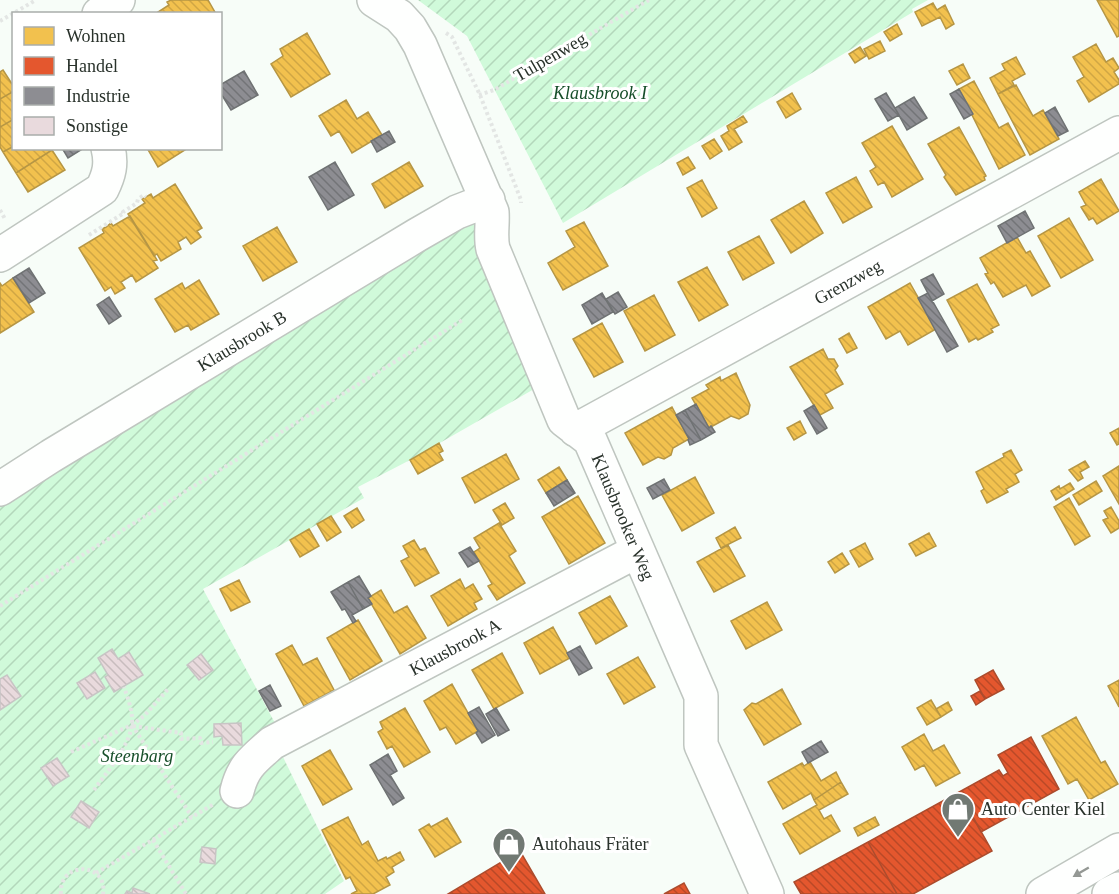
<svg xmlns="http://www.w3.org/2000/svg" width="1119" height="894" font-family="'Times New Roman',serif">
	<defs>
		<pattern id="garden-furrows" width="10" height="10" patternUnits="userSpaceOnUse" patternTransform="scale(1.5)"><rect width="10" height="10" fill="#d0fada"/><path d="M-1 1l2-2M0 10L10 0M9 11l2-2" fill="none" stroke="#b3d7bb"/></pattern>
		<pattern id="homes-back-hatch" width="6" height="6" patternUnits="userSpaceOnUse" patternTransform="scale(1.5)"><rect width="6" height="6" fill="#f2c14e"/><path d="M-1 5l2 2M0 0l6 6M5-1l2 2" fill="none" stroke="#d0a644"/></pattern>
		<pattern id="shops-back-hatch" width="6" height="6" patternUnits="userSpaceOnUse" patternTransform="scale(1.5)"><rect width="6" height="6" fill="#e4572e"/><path d="M-1 5l2 2M0 0l6 6M5-1l2 2" fill="none" stroke="#b94927"/></pattern>
		<pattern id="industry-back-hatch" width="6" height="6" patternUnits="userSpaceOnUse" patternTransform="scale(1.5)"><rect width="6" height="6" fill="#8d8d92"/><path d="M-1 5l2 2M0 0l6 6M5-1l2 2" fill="none" stroke="#737477"/></pattern>
		<pattern id="building-back-hatch" width="6" height="6" patternUnits="userSpaceOnUse" patternTransform="scale(1.5)"><rect width="6" height="6" fill="#e9dadd"/><path d="M-1 5l2 2M0 0l6 6M5-1l2 2" fill="none" stroke="#c8bcbe"/></pattern>
	</defs>
	<rect width="100%" height="100%" fill="#f7fdf8"/>
	<path fill="url(#garden-furrows)" d="M418 0H928L912 9 913 12 563 223 467 36Z
		M486 204 548 381 410 460 358 487 364 498 203 589 290 751 283 757 344 881 325 894H0V496Z"/>
	<path fill="url(#homes-back-hatch)" stroke="#b69644" stroke-width="1.5" d="M171 0H208L216 14H155L169 5 167 2Z
		M1097 0H1119V36L1117 37Z
		M933 3 937 10 945 5 954 24 946 29 940 17 922 26 915 12Z
		M897 24 902 34 890 41 884 32Z
		M307 33 330 74 291 97 271 64 283 56 280 49Z
		M880 41 885 51 869 59 864 49Z
		M1096 44 1106 62 1113 58 1119 68 1114 72 1119 80V84L1089 102 1077 81 1084 77 1073 57Z
		M860 47 866 56 855 63 849 54Z
		M1016 57 1025 74 1012 81 1014 85 998 94 990 78 1005 70 1002 64Z
		M963 64 970 78 957 85 949 71Z
		M3 70 14 87V91L0 99V72Z
		M974 81 999 128 1008 123 1025 155 999 169 959 89Z
		M1016 85 1033 116 1043 110 1059 139 1030 155 998 94Z
		M14 91V119L0 127V99Z
		M792 93 801 109 786 118 777 102Z
		M346 100 357 119 368 112 382 135 352 153 339 131 331 136 319 116Z
		M743 116 747 122 734 129 742 142 729 150 721 136 729 131 727 126Z
		M14 119V146L3 152 0 147V127Z
		M892 126 923 179 892 197 884 182 878 185 870 171 876 167 862 143Z
		M959 127 986 176 984 177 985 180 956 195 944 177 946 175 928 144Z
		M714 139 722 151 710 159 702 146Z
		M14 146V148L52 150 16 173 3 152Z
		M147 148H188L158 167Z
		M52 150 65 170 28 192 16 173Z
		M688 157 695 168 683 175 677 163Z
		M409 162 423 186 385 208 372 184Z
		M856 177 872 207 843 223 826 193Z
		M1101 179 1119 211 1097 224 1093 218 1089 220 1081 207 1086 205 1079 192Z
		M702 180 717 208 702 217 687 188Z
		M175 184 202 228 197 231 201 237 191 244 186 237 178 242 181 249 161 261 157 254 154 256 128 214 145 203 142 199 151 194 153 198Z
		M804 201 823 233 791 253 771 220Z
		M130 216 157 260 153 261 158 268 136 282 132 275 121 282 125 288 115 294 111 287 105 291 79 248 104 233 102 229 106 227 111 223 113 226Z
		M1069 218 1093 260 1061 278 1038 236Z
		M584 222 608 266 563 290 548 263 575 247 566 231Z
		M277 227 297 262 263 281 243 246Z
		M759 236 774 263 743 280 728 252Z
		M1017 237 1026 253 1030 251 1050 286 1032 296 1026 285 1003 297 994 282 991 284 985 274 988 273 980 258Z
		M707 267 728 305 699 321 678 282Z
		M13 278 34 312 0 333V283L2 286Z
		M199 280 219 314 191 330 188 325 175 332 155 299 182 283 185 289Z
		M910 283 936 329 908 345 900 331 886 339 868 307Z
		M977 284 999 325 991 329 993 332 978 340 976 338 969 342 947 300Z
		M654 295 675 335 645 351 624 311Z
		M602 323 623 362 594 377 573 339Z
		M849 333 857 348 847 353 839 339Z
		M823 349 828 359H834L838 366 835 370 843 384 825 394 833 408 820 415 790 367Z
		M736 373 750 405 748 414 739 419 731 416 709 428 692 398 709 389 706 385 720 377 721 381Z
		M672 407 689 439 673 448 671 455 664 459 658 457 643 465 625 433Z
		M800 421 806 433 794 440 787 428Z
		M1119 428V444L1117 445 1110 433Z
		M439 443 443 451 439 453 443 460 418 474 410 460Z
		M1011 450 1022 470 1015 474 1019 482 1006 489 1008 492 987 503 981 491 984 489 976 472 1004 457 1003 454Z
		M506 454 519 479 475 503 462 478Z
		M1085 461 1089 467 1080 472 1083 478 1078 481 1069 470Z
		M1119 466V504L1103 476Z
		M559 467 567 480 546 493 538 480Z
		M695 477 714 513 682 531 662 495Z
		M1096 481 1102 491 1079 505 1073 495Z
		M1070 483 1074 489 1056 500 1051 491 1059 486 1060 489Z
		M578 496 605 543 569 564 542 517Z
		M1069 498 1090 536 1075 545 1054 507Z
		M505 503 514 518 502 525 493 510Z
		M1111 507 1119 521V528L1111 533 1103 520 1108 518 1104 511Z
		M357 508 364 520 352 528 344 516Z
		M331 516 341 532 327 541 317 524Z
		M499 523 516 551 509 556 525 583 497 600 488 586 492 584 474 552 480 548 474 538Z
		M735 527 741 538 721 548 716 538Z
		M309 529 319 546 300 557 290 540Z
		M929 533 936 546 916 556 909 544Z
		M414 540 420 550 425 548 439 573 415 586 401 561 409 557 403 546Z
		M865 543 873 559 859 567 850 551Z
		M728 545 745 576 714 592 697 562Z
		M842 553 849 564 835 573 828 562Z
		M460 579 465 589 473 584 482 599 474 603 477 609 448 626 431 596Z
		M239 580 250 602 231 611 220 589Z
		M381 590 394 613 407 606 426 638 400 654 368 598Z
		M610 596 627 626 596 644 579 613Z
		M767 602 782 630 746 649 731 621Z
		M358 620 382 661 350 680 327 638Z
		M553 627 570 658 540 674 524 643Z
		M292 645 303 665 317 658 334 690 304 706 276 654Z
		M502 653 523 693 494 709 472 670Z
		M638 657 655 687 624 704 607 674Z
		M1119 680V707L1108 686Z
		M452 684 478 731 456 744 446 727 440 730 424 701Z
		M782 689 801 724 764 745 744 710 752 703 756 704Z
		M931 700 941 717 927 725 917 708Z
		M948 702 952 710 941 717 936 709Z
		M405 708 430 752 404 767 392 746 387 749 378 732 383 729 380 722Z
		M1076 717 1101 763 1105 761 1118 784 1089 800 1077 779 1068 784 1042 736Z
		M924 734 933 751 944 745 960 773 936 786 924 765 915 770 902 747Z
		M330 750 352 789 323 805 302 766Z
		M810 762 821 781 836 772 841 782 814 800 811 793 783 809 768 782 802 763 804 766Z
		M841 782 848 794 819 810 824 819 831 815 840 831 800 854 783 824 817 805 814 800Z
		M348 817 362 845 368 841 378 861 386 857 387 859 400 852 404 860 392 867 394 872 386 877 390 885 373 894H351L357 891 350 877 346 879 322 830Z
		M875 817 879 825 858 836 854 828Z
		M447 818 461 842 435 857 419 830 429 824 431 827Z"/>
	<path fill="url(#shops-back-hatch)" stroke="#ac4c2d" stroke-width="1.5" d="M993 670 1004 689 985 699 975 680Z
		M980 691 985 699 976 705 971 696Z
		M1031 737 1059 789 981 832 959 792 999 770 1003 776 1008 773 998 755Z
		M959 792 992 851 913 894H897L868 842Z
		M868 842 897 894H801L794 882Z
		M520 851 545 894H448Z
		M684 883 690 894H664Z"/>
	<path fill="url(#industry-back-hatch)" stroke="#6f7273" stroke-width="1.5" d="M244 71 258 95 231 110 220 92V85Z
		M959 89 973 114 964 119 950 94Z
		M886 93 899 115 888 121 875 99Z
		M914 97 927 118 907 130 895 108Z
		M1055 107 1068 131 1058 136 1045 113Z
		M389 131 395 142 377 152 371 141Z
		M62 148H84L68 158Z
		M335 162 354 195 328 210 309 177Z
		M1025 211 1034 228 1007 243 998 226Z
		M29 268 45 293 29 303 13 278Z
		M933 274 944 294 932 301 921 280Z
		M618 292 627 307 615 314 606 299Z
		M602 293 613 312 592 324 582 305Z
		M928 293 958 346 947 352 918 298Z
		M109 297 121 316 109 324 97 305Z
		M696 404 709 428 711 426 715 432 701 440 685 410Z
		M814 405 827 428 817 434 804 411Z
		M685 410 701 440 690 445 688 440 689 439 676 415Z
		M664 479 670 490 653 499 647 488Z
		M567 480 575 493 554 506 546 493Z
		M470 547 479 561 468 567 459 553Z
		M359 576 371 596 368 598 372 604 363 609 348 582Z
		M348 582 363 609 352 615 356 621 353 623 345 609 342 610 331 592Z
		M580 646 592 668 579 675 567 653Z
		M270 685 281 706 270 711 259 691Z
		M479 707 495 735 482 743 476 733 478 731 468 713Z
		M496 708 509 730 498 736 486 714Z
		M821 741 828 752 808 763 802 752Z
		M388 754 397 771 390 775 404 798 393 805 370 765Z"/>
	<path fill="url(#building-back-hatch)" stroke="#c8c5c5" stroke-width="1.5" d="M112 649 118 659 129 652 143 675 114 692 105 677 108 675 98 658Z
		M201 654 213 670 199 680 187 665Z
		M95 672 105 688 87 699 77 683Z
		M7 675 21 696 0 710V679Z
		M241 723 242 745H223L222 736 214 737V724Z
		M57 758 69 776 53 786 41 768Z
		M81 801 99 812 89 828 71 817Z
		M202 847 216 849 215 864 200 862Z
		M133 888 150 894H125L127 891 132 893Z"/>
	<g fill="none" stroke-linecap="round" stroke-linejoin="round">
		<defs>
			<path id="minor" d="M374 0 399 16 410 28 420 45 492 212C493 225 490 236 493 249L564 420 590 440 701 696V745L767 894
				M99 14 118 0
				M0 255 102 189C109 175 112 164 108 148
				M576 430 1119 133
				M0 489 51 456 417 235 457 212 488 200
				M237 791C243 766 254 759 272 743L637 551"/>
			<path id="major" d="M1043 894 1119 850
				M1109 894 1119 889"/>
		</defs>
		<use href="#minor" stroke="#bfc6c0" stroke-width="36"/>
		<use href="#major" stroke="#bfc6c0" stroke-width="36"/>
		<path stroke="#e3e6e4" stroke-width="4" stroke-dasharray="3 3" stroke-linecap="butt" d="M0 21 36 0
			M446 33 452 37 480 95 521 200V203
			M479 95 494 90 649 0
			M0 210 5 219
			M89 235 124 213 123 212 137 203 138 199 144 195 146 197
			M0 606 464 319
			M132 725 192 817
			M133 726 181 733V739L200 738 201 743 213 742
			M71 752 132 725 144 716 169 688
			M94 790C106 773 130 746 132 724 133 711 128 699 124 687
			M153 840 186 894
			M96 873 214 804
			M61 894C58 861 108 861 103 894"/>
		<use href="#minor" stroke="#fefffe" stroke-width="33"/>
		<use href="#major" stroke="#fefffe" stroke-width="33"/>
	</g>
	<defs><path id="oneway-solid" d="M-6-.8H1V-3.2L6.5 0L1 3.2V.8H-6Z" transform="scale(1.5)"/></defs>
	<use fill="#949894" href="#oneway-solid" transform="translate(1081 872) rotate(150)"/>
	<defs>
		<symbol id="shop-pin" viewBox="-11 -11 22 30"><path d="M0 17L-7.5 6A9.5 9.5 0 1 1 7.5 6Z" fill="#717973" stroke="#fff"/><path d="M-5-2.5h2.3a2.7 3.5 0 0 1 5.4 0H5L5.5 6h-11ZM-1.5-2.5h3a1.5 2.3 0 0 0-3 0Z" fill="#fff"/></symbol>
	</defs>
	<g fill-rule="evenodd">
		<use href="#shop-pin" x="939" y="790" width="38" height="52"/>
		<use href="#shop-pin" x="490" y="825" width="38" height="52"/>
	</g>
	<g text-anchor="middle" dominant-baseline="central" stroke-width="6" stroke-linejoin="round" paint-order="stroke">
		<g font-size="18" fill="#29322b" stroke="#fff">
			<text transform="translate(550 57) rotate(-30)">Tulpenweg</text>
			<text transform="translate(848 282) rotate(-29)">Grenzweg</text>
			<text transform="translate(242 341) rotate(-31)">Klausbrook B</text>
			<text transform="translate(623 517) rotate(67)">Klausbrooker Weg</text>
			<text transform="translate(455 647) rotate(-28)">Klausbrook A</text>
		</g>
		<g font-size="18" font-style="italic" fill="#164e29" stroke="#fff">
			<text x="600" y="93">Klausbrook I</text>
			<text x="137" y="756">Steenbarg</text>
		</g>
		<g font-size="18" fill="#29322b" stroke="#fff" text-anchor="start">
			<text x="981" y="809">Auto Center Kiel</text>
			<text x="532" y="844">Autohaus Fräter</text>
		</g>
	</g>
	<rect x="12" y="12" width="210" height="138" fill="#ffffff" stroke="#a9adaa" stroke-width="1.5"/>
	<rect x="24" y="27" width="30" height="18" fill="#f2c14e" stroke="#a9adaa" stroke-width="1.5"/>
	<text x="66" y="42" font-size="18" fill="#29322b">Wohnen</text>
	<rect x="24" y="57" width="30" height="18" fill="#e4572e" stroke="#a9adaa" stroke-width="1.5"/>
	<text x="66" y="72" font-size="18" fill="#29322b">Handel</text>
	<rect x="24" y="87" width="30" height="18" fill="#8d8d92" stroke="#a9adaa" stroke-width="1.5"/>
	<text x="66" y="102" font-size="18" fill="#29322b">Industrie</text>
	<rect x="24" y="117" width="30" height="18" fill="#e9dadd" stroke="#a9adaa" stroke-width="1.5"/>
	<text x="66" y="132" font-size="18" fill="#29322b">Sonstige</text>
</svg>
